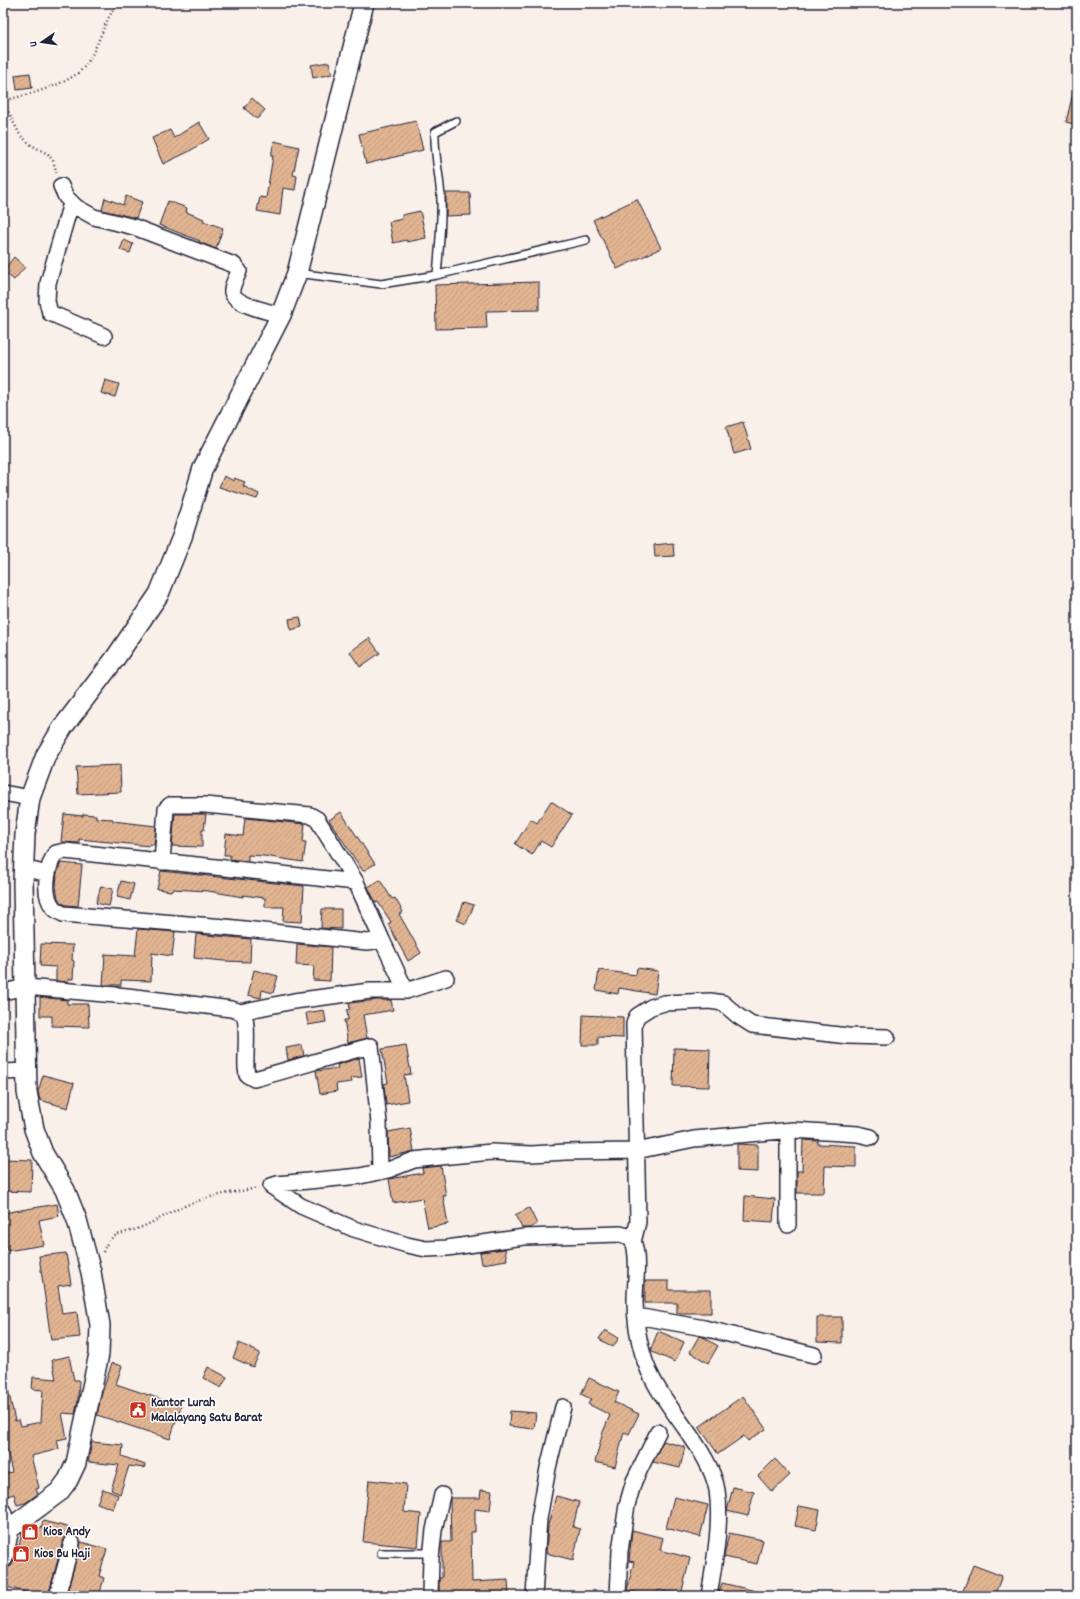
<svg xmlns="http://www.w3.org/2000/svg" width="1080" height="1599" font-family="Dekko,sans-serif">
	<defs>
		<pattern id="building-hatch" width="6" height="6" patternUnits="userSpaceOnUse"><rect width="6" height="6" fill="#e2b592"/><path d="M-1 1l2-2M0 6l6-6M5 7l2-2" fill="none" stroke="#c29b7f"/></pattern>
	</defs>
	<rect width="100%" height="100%" fill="#f9f0e9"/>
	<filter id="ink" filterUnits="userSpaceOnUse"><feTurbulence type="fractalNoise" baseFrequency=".025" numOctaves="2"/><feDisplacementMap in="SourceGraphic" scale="8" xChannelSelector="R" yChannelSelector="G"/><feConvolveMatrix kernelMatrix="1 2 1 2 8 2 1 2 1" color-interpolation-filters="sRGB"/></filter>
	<g filter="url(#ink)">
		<path fill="url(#building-hatch)" stroke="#22223b" d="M329 62 332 74 313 78 311 65Z
			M30 73 32 88 17 90 15 75Z
			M1073 93 1077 94V125L1066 122Z
			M252 98 265 110 257 119 244 108Z
			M416 121 423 150 366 164 359 134Z
			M199 122 209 139 188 152 163 164 152 138 170 130 174 138Z
			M274 141 299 147 293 175 297 176 295 190 283 188 280 215 257 211 260 197 266 198 273 156H271Z
			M446 193H470L471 215 446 216Z
			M126 196 142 202 136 218 102 210 105 198 123 205Z
			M637 199 661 248 617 269 593 220Z
			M168 201 187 208 186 212 204 219 203 221 223 228 216 249 199 242 200 241 159 225Z
			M420 211 426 238 407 242V240L393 243 389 222 402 219V215Z
			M124 240 133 244 130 253 120 250Z
			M14 257 25 267 14 280 3 271Z
			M539 282V310L486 311 487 328 436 329 435 285Z
			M105 380 119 384 115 397 101 393Z
			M743 422 751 449 734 454 726 427Z
			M224 476 234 481V478L245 482 243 486 259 494 257 499 219 487Z
			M673 543 674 556 655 557 654 545Z
			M300 617 302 627 291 630 289 619Z
			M369 638 380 653 360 667 350 652Z
			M120 765 121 792 78 794 76 767Z
			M551 801 572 815 551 847 541 841 532 855 515 844 531 819 537 823Z
			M341 812 375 864 363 871 329 820Z
			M64 814 83 816V814L96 815V818L113 819V821L156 826 154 845 150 844V846L79 839V843L61 842Z
			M175 814H206L204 830H202V847L172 846Z
			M245 818 305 824 303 842H306L303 862 264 856 248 855V861L230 859V855H224L226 834 243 836Z
			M61 863 82 865 78 906 66 905 60 902 58 898 56 887 57 873Z
			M161 871 304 886 302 922 283 921 284 907H265V898L243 895V897L208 891 172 889 171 891 157 889Z
			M380 880 392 899 395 898 403 912 399 914 421 953 408 961 388 924 391 922 378 902 376 903 368 887Z
			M121 881 134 884 130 900 117 897Z
			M101 886 113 889 109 906 96 903Z
			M464 902 474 905 466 924 457 920Z
			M322 909H341V929L321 928Z
			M138 929 175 932 172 956 152 953 151 981 121 980V985H103L105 954 135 956Z
			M196 934 251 939 250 962 224 961 194 958Z
			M41 944 73 945 72 960 74 961 73 979H68V982L56 981V967L40 966Z
			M297 944 331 947 330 981 313 980 314 966 296 965Z
			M637 968 658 971 655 994 619 988 618 994 596 990 599 970 636 975Z
			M254 970 278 976 273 993 262 990 261 998 248 995Z
			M40 997 67 1000V1004H88L89 1027 52 1026V1016H40Z
			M378 1000H391L393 1010 363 1015 367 1038 348 1043 344 1020H348L347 1010 350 1009 349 1003Z
			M324 1010 326 1022 308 1025 306 1013Z
			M583 1015 623 1017V1038L598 1037V1045H582Z
			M302 1045 304 1056 288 1060 286 1048Z
			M406 1045 411 1074 404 1075 408 1101 386 1105 384 1084 388 1083 382 1049Z
			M674 1048 710 1049 709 1087 673 1086Z
			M359 1058 362 1077 351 1078 352 1082 336 1084 337 1091 320 1094 316 1071 338 1068 337 1065Z
			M43 1075 74 1083 68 1108 40 1100 38 1092Z
			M410 1128 414 1151 389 1157 388 1132Z
			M803 1140 818 1141V1144L856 1146V1167L825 1166 824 1193H797V1171H802Z
			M737 1144 758 1145V1172L737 1171Z
			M3 1159 32 1160 31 1192 3 1191Z
			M441 1166 446 1196H443L448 1224 428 1228 422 1198 393 1203 389 1179 423 1173 422 1168Z
			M745 1196 775 1199 773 1222 744 1220Z
			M57 1204 59 1216 39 1220 44 1245 7 1251 3 1227V1213Z
			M529 1208 537 1224 530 1228H522L515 1215Z
			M505 1249 507 1260 482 1264 480 1252Z
			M66 1253 71 1284 58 1286 62 1314 77 1312 80 1337 51 1340 39 1256Z
			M645 1281H669V1290H711V1313H677V1303H645Z
			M817 1317H842V1343L817 1342Z
			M605 1330 619 1338 613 1347 599 1339Z
			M658 1331 684 1342 675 1362 652 1352 651 1349Z
			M699 1336 705 1338 718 1346 708 1363 690 1352Z
			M239 1343 260 1353 253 1367 233 1358Z
			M69 1356 74 1380H79L78 1400 75 1414 62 1413 67 1438 57 1440 59 1449 31 1456 39 1488 36 1489 38 1494 25 1503 17 1505 14 1494 7 1496 3 1480V1474L12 1472 7 1450 3 1451V1389H8L15 1421 19 1420 21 1426 41 1422 43 1390 32 1389 33 1377 56 1379 52 1360Z
			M112 1363 122 1366 116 1384 181 1406 170 1439 97 1415 101 1396Z
			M208 1367 227 1377 221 1388 203 1378Z
			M589 1378 619 1392 614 1402 639 1414 629 1434 624 1432 615 1467 595 1462 603 1432 610 1415 588 1404 591 1399 581 1394Z
			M743 1396 766 1429 748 1441 744 1436 718 1454 699 1427Z
			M510 1411 536 1413 534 1429 509 1426Z
			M663 1441 685 1447 680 1468 653 1462Z
			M92 1442 123 1445 122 1456 145 1465 144 1468 129 1466 120 1494 111 1490 119 1465 88 1462Z
			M775 1459 790 1475 772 1492 758 1476Z
			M369 1480 406 1484 404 1512 421 1514 418 1547 363 1542Z
			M733 1487 754 1492 748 1516 727 1511Z
			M103 1489 118 1495 113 1509 97 1503Z
			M481 1490 492 1491 490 1511 475 1509V1532H471L472 1582 508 1580 509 1596H439V1578H442V1542H451L450 1498H480Z
			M556 1496 579 1502 573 1527 580 1529 573 1560 546 1553 548 1525Z
			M674 1497 708 1505 700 1537 666 1528Z
			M799 1506 820 1510 816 1530 795 1526Z
			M43 1521 71 1528 69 1534 63 1541 48 1596H32L33 1594 3 1586 6 1568 11 1566 14 1561 17 1545 19 1546 22 1533 31 1526 41 1529Z
			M632 1530 663 1538 660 1550 690 1558 681 1595 658 1590 657 1596H649L627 1590 634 1562 629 1561Z
			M729 1533 763 1540 757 1564 724 1557Z
			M81 1542 107 1549 99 1576 104 1578 99 1596H66Z
			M973 1565 1002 1576 994 1596H961Z
			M722 1583 760 1592V1596H718Z"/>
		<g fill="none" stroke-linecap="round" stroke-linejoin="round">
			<defs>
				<path id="service" d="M297 273 381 284 437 275 586 240
					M437 275C439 250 442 224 441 199 440 176 434 154 435 132L456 121
					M381 1553H431"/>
				<path id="minor" d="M61 186 66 197 76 207 94 217 134 227 234 265 239 271C237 278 231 285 232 292 235 305 270 312 281 315
					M71 203 48 283 47 301 50 313 104 336
					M3 793 30 798
					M162 862 166 809 170 805H205L310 815 317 819 356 882 382 940 367 942 225 927 63 914C60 912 55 910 53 907 42 894 47 865 56 853L65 851 356 882
					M23 868 48 874
					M382 940 406 991
					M3 992 26 987 127 996 231 1009C235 1010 240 1011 243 1014 249 1022 245 1057 246 1068L247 1075 254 1079C293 1069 331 1056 371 1046L379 1123 380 1172
					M240 1012 294 1001 370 991H406L446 978
					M3 1072 27 1071
					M271 1186 301 1206 354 1229 407 1245 426 1249 447 1248 524 1237 620 1234C626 1235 631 1237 634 1244 639 1261 635 1283 635 1301 635 1320 638 1338 643 1355 651 1383 669 1405 685 1428 698 1446 713 1468 717 1490 722 1523 714 1564 709 1596
					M271 1186 277 1184 360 1176 388 1170 414 1160 450 1156 492 1152 531 1154 566 1152 636 1151 694 1139 793 1130 858 1134 871 1137
					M788 1225V1131
					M633 1242 638 1222 634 1024 637 1016 651 1007 664 1003 710 1001 723 1003 738 1016 752 1025 848 1036 887 1037
					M636 1316 704 1328 814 1355
					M3 1511 9 1529
					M57 1596 72 1543
					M430 1596 431 1558 434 1530 442 1495
					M534 1596 539 1519 548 1468 563 1407
					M618 1596 620 1551 627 1505 634 1481 658 1432"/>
				<path id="tertiary" d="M3 1558 9 1529 59 1492 68 1480 76 1463 99 1354 100 1325 91 1272 77 1220 65 1190 43 1153 34 1129 27 1092 23 882 25 834 30 798 46 755 63 727 114 660 159 594 182 537 203 468 281 315 297 273 364 3"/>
			</defs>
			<use href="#service" stroke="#22223b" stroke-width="10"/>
			<use href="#minor" stroke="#22223b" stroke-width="18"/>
			<use href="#tertiary" stroke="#22223b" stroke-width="22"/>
			<path stroke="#22223b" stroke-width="2.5" stroke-dasharray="1 3" stroke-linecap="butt" d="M3 101C25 95 71 85 85 66 99 47 103 22 118 3
				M3 101 20 135 31 145 48 154 53 161 57 174
				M103 1252C111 1230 124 1235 142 1227 161 1219 178 1207 198 1201 217 1194 238 1192 258 1188"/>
			<use href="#service" stroke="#fff" stroke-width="7"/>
			<use href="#minor" stroke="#fff" stroke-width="15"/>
			<use href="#tertiary" stroke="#fff" stroke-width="19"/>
		</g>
	</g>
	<defs>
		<symbol id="civic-square" viewBox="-11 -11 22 22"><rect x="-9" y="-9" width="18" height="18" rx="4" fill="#c8321e" stroke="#fff"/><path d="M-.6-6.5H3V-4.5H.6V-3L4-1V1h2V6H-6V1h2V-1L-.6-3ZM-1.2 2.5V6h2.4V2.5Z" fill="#fff"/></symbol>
		<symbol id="shop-square" viewBox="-11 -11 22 22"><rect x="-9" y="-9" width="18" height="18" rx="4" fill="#c8321e" stroke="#fff"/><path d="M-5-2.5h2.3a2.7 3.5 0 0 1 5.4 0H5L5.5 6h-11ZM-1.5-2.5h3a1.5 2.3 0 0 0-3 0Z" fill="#fff"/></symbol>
	</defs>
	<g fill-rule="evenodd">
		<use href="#civic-square" x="128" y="1400" width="20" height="20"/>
		<use href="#shop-square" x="20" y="1522" width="20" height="20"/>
		<use href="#shop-square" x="11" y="1544" width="20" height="20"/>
	</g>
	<g text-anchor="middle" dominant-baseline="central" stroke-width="3" stroke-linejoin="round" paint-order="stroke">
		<g font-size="13" font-weight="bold" fill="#22223b" stroke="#fff" text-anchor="start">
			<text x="151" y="1403">Kantor Lurah<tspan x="151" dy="15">Malalayang Satu Barat</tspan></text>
			<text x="43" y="1532">Kios Andy</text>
			<text x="34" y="1554">Kios Bu Haji</text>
		</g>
	</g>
	<rect width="1080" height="1599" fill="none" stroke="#fff" stroke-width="16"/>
	<rect x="8" y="8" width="1064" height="1583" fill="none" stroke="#22223b" stroke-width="1.5" filter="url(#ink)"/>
	<g transform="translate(42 42) rotate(257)" stroke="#ffffff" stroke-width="3" paint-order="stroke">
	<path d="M0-3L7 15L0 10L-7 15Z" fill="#22223b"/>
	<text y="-6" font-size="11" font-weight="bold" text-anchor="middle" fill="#22223b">U</text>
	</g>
</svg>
